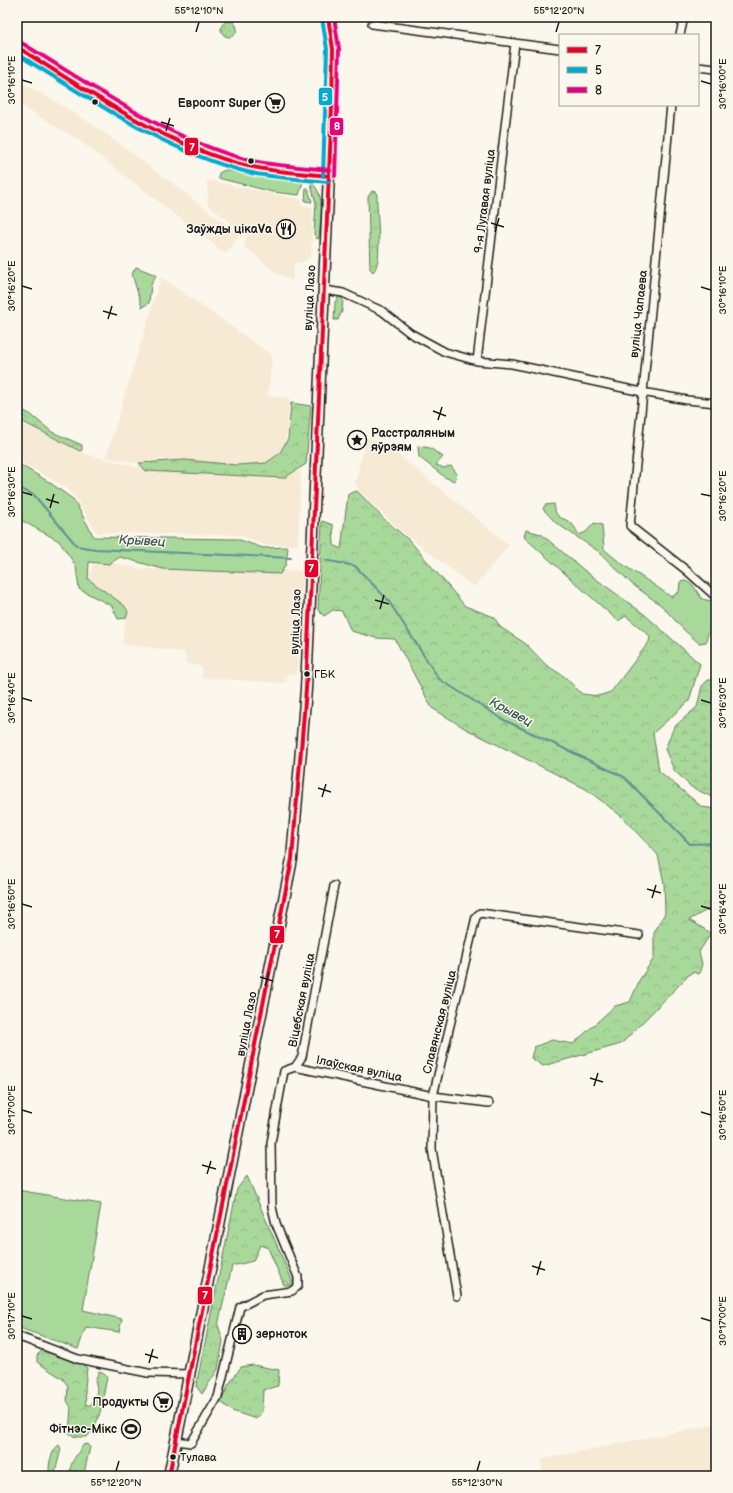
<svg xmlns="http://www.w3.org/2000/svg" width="733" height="1493" font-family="'Balsamiq Sans',sans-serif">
	<defs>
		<pattern id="forest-crowns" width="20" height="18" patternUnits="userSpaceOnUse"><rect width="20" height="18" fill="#a9d99a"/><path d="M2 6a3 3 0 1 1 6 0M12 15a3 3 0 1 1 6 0" fill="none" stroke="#91ba84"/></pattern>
		<pattern id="wetland-marsh" width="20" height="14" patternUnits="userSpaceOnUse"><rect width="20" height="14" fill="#a9d99a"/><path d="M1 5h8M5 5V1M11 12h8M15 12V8" fill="none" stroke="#91ba84"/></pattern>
		<pattern id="park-dots" width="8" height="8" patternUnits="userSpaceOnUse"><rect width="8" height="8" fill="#a9d99a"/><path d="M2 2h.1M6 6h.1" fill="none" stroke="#91ba84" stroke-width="1.8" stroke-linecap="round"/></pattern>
	</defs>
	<rect width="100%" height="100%" fill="#fbf7ec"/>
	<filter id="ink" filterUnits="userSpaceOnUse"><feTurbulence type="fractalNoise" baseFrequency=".025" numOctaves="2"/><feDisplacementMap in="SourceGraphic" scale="8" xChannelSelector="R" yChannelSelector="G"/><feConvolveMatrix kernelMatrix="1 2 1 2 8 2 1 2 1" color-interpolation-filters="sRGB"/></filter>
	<g filter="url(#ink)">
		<path fill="#f6ead4" d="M17 81 43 94 87 121 127 149 240 235 226 254 80 141 17 103Z
			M207 180 302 200 301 205 313 207 311 257 302 262 294 263 292 281 275 272 244 246 247 235 208 205Z
			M161 277 272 355 268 396 290 398 285 446 268 464 184 463 158 459 135 463 106 457Z
			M17 421 89 455 138 467 157 461 301 472 298 545H265L240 535 97 533 75 497 67 488 17 460Z
			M366 438 383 442 509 545 474 587 401 531 360 492 355 483Z
			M94 560 143 569 304 571 297 675 287 674 286 683 202 678V667L186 663 185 652 122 644 128 606 86 588Z
			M716 1424V1476H543L542 1459Z"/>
		<path fill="#a9d99a" stroke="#627a5b" d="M225 170 280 180 303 182 299 195 273 192 218 178 219 173Z
			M310 182C327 193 320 221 319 238L317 239 314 234 316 203Z
			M306 188H308L312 202 305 201Z
			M136 267 156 275 151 285 149 303 142 307 132 274Z
			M418 446 430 448 443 457 436 465 444 468 451 466 457 474 455 481 446 478 419 457Z
			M17 463 49 482 74 500 94 537 237 539 263 548 288 547 286 564 280 574 163 569 120 557 109 564 89 562 88 579 125 606 128 612 126 618 118 619 112 606 79 589 76 566 59 541 17 518Z
			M554 504C556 522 562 515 572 524 575 527 577 532 579 535L586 532 594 523 602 525 604 549C624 568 649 580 671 597L679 592 680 582 685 581 692 584 702 599 711 601 715 606C715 619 708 630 706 642L699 643 684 630 662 606 632 584 598 551 556 523 543 509 545 505Z
			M17 1190 101 1204 83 1310 122 1319 119 1332 86 1327 78 1349 17 1327Z"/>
		<path fill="url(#forest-crowns)" stroke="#627a5b" d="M372 191 376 192 377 195C376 212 384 262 373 272L370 269 368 197Z
			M339 296 343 300 342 311 338 320H334L335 302Z
			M291 403 311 406 306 464 284 478 146 471 139 463 185 460 237 465 266 463 279 454 288 439Z
			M17 408 30 414 52 432 82 445V450L80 451 17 419Z
			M357 491 385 520 410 541 465 606 494 617 500 627 526 644 546 665 565 677 582 694 598 696 611 692 649 642 650 636 626 616 618 621 524 537 526 530 541 534 585 571 644 614 700 664 689 701 653 733 659 771 702 807 716 809V905L689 920 711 933 699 952 702 964 699 974 692 972 621 1044 543 1066 531 1058 534 1047 552 1040 573 1044 615 1006 630 1002 640 979 654 958V933L665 913 664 883 658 855 620 815 586 789 466 729 432 708 395 639 376 638 351 631 342 611 333 610 324 616 318 610 322 521 333 525 334 545 341 549 348 494Z
			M247 1176 292 1280V1285H284L268 1248 260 1245 253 1261 232 1266 218 1325 223 1341 218 1369 202 1394 196 1386 237 1189Z
			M43 1350 80 1362 87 1368 85 1388 86 1405H91C96 1398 99 1390 95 1381L99 1371 104 1373 107 1378C102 1399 102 1421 87 1437H75L69 1433 71 1407 67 1401 68 1386 63 1379 37 1362V1355Z
			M253 1365 279 1370 278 1386 263 1390 262 1412 256 1419 232 1411 221 1402 229 1384 241 1367Z
			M88 1444 90 1447 84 1473 82 1476H71C67 1465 78 1454 83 1445Z
			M59 1445 61 1449 54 1476H50C47 1468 51 1450 59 1445Z"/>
		<path fill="url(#wetland-marsh)" stroke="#627a5b" d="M708 680H716V799L691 787 674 770 665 749 674 727 697 707 702 686Z"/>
		<path fill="url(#park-dots)" stroke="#627a5b" d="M221 29a8 8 0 1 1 16 0a8 8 0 1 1-16 0Z"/>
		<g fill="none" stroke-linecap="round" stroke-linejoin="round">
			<path stroke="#5f8f93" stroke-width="2" d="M17 487 34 495 77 546 95 549 291 558
				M325 560 355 566 388 600 439 679 504 720 624 777 690 844 716 843"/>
			<defs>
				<path id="street" d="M372 24 560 49
					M680 35 684 17
					M698 67 716 69
					M671 105 630 526 686 570 716 597
					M324 290 343 293 382 311 410 333 445 352 477 361 512 364 642 392 687 400 716 403
					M477 361 515 43
					M295 1067 433 1096 489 1103
					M457 1296 432 1149 433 1096 476 917 480 913 639 935
					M17 1336 78 1359 148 1373 189 1374
					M176 1441 191 1443 218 1397 240 1307 263 1295 292 1291 298 1286V1277L276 1224 272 1207 271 1143 284 1071 295 1067 302 1057 334 886"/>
				<path id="secondary" d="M17 47 120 110 177 141 218 157 249 166 329 176
					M169 1476 292 859 306 689 332 106 333 49 328 17"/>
			</defs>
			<use href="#street" stroke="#1c1c1c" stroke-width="10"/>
			<use href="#secondary" stroke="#1c1c1c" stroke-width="13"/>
			<use href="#street" stroke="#fbf7ec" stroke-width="7"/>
			<use href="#secondary" stroke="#fbf7ec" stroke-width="10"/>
			<defs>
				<path id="bus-1" d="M17 47C90 92 164 145 248 166 274 172 302 173 329 176
					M169 1476 292 859 306 689 332 106 333 49 328 17"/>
				<path id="bus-2" d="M322 18 327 49 323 176
					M17 54C90 98 163 151 247 172 273 178 302 179 328 182"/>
				<path id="bus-3" d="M334 17 339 49 335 176
					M20 42C93 86 165 138 248 160 274 166 303 167 330 170"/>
			</defs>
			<use href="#bus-1" stroke="#fbf7ec" stroke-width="7"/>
			<use href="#bus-2" stroke="#fbf7ec" stroke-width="7"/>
			<use href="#bus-3" stroke="#fbf7ec" stroke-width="7"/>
			<use href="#bus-1" stroke="#e4002b" stroke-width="4"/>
			<use href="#bus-2" stroke="#00a9ce" stroke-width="4"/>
			<use href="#bus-3" stroke="#e5007d" stroke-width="4"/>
		</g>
	</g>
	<path fill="none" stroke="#1c1c1c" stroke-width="1.5" d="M196 32 199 22M556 32 559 22M22 80 32 83M701 81 711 84M161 122 174 126M166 131 170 118M491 223 504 227M495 232 499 218M22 286 32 289M701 287 711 290M103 311 117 315M108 319 112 306M433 411 446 416M438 420 442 407M22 492 32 495M701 494 711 496M46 499 59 503M50 508 54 494M375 600 389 604M380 609 384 595M22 698 32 701M701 700 711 703M318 788 331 792M322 797 326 784M647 889 661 893M652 898 656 885M22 904 32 907M701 906 711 909M260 977 273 981M265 986 269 972M590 1078 603 1082M594 1086 598 1073M22 1110 32 1113M701 1112 711 1115M202 1165 216 1169M207 1174 211 1161M532 1266 545 1270M537 1275 541 1261M22 1316 32 1319M701 1318 711 1321M145 1354 158 1358M149 1363 153 1349M116 1471 119 1461M477 1471 480 1461"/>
	<defs>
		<symbol id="supermarket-ring" viewBox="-11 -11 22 22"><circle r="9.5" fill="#fbf7ec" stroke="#1c1c1c" stroke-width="1.5"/><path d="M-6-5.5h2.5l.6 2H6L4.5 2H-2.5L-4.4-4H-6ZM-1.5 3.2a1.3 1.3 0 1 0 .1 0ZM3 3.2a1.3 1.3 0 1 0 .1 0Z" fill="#1c1c1c"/></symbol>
		<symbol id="restaurant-ring" viewBox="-11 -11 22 22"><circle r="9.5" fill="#fbf7ec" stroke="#1c1c1c" stroke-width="1.5"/><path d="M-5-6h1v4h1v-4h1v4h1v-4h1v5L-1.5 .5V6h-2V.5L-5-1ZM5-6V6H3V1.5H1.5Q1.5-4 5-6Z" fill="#1c1c1c"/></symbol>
		<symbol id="sight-ring" viewBox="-11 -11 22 22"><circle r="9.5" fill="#fbf7ec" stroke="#1c1c1c" stroke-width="1.5"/><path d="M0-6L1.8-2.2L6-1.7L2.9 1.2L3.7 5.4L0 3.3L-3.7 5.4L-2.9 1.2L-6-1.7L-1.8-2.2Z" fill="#1c1c1c"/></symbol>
		<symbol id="building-ring" viewBox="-11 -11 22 22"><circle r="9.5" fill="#fbf7ec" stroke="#1c1c1c" stroke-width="1.5"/><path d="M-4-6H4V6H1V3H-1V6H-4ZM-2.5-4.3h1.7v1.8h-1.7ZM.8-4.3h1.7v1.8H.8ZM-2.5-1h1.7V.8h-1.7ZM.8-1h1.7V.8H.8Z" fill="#1c1c1c"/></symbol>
		<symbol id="stadium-ring" viewBox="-11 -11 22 22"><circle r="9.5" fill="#fbf7ec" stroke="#1c1c1c" stroke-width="1.5"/><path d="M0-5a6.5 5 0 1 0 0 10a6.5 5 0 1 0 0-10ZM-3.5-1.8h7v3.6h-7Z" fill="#1c1c1c"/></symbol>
	</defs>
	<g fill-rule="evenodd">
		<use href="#supermarket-ring" x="264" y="92" width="22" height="22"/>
		<use href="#restaurant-ring" x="275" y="218" width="22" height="22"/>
		<use href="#sight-ring" x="346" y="429" width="22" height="22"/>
		<use href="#building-ring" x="231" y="1323" width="22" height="22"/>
		<use href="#supermarket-ring" x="152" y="1391" width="22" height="22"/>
		<use href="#stadium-ring" x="120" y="1418" width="22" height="22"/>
	</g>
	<g fill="#1c1c1c" stroke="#fbf7ec" stroke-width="1.5">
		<circle cx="95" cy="102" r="3.5"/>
		<circle cx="251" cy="161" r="3.5"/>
		<circle cx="307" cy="674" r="3.5"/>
		<circle cx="173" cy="1457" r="3.5"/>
	</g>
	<g text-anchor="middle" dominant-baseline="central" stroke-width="3" stroke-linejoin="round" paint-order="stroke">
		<g font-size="11" fill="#1c1c1c" stroke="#fbf7ec" text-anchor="start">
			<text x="314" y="674">ГБК</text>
			<text x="180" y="1457">Тулава</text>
		</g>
		<g font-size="12" font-weight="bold" fill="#1c1c1c" stroke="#fbf7ec" text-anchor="end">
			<text x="261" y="103">Евроопт Super</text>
			<text x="272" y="229">Заўжды цікаVа</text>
			<text x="371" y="433" text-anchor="start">Расстраляным<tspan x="371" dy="14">яўрэям</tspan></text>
			<text x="256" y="1334" text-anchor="start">зерноток</text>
			<text x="149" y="1402">Продукты</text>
			<text x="117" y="1429">Фітнэс-Мікс</text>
		</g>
		<g font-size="12" fill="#1c1c1c" stroke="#fbf7ec">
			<text transform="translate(485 201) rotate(-83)">9-я Лугавая вуліца</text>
			<text transform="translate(310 298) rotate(-87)">вуліца Лазо</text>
			<text transform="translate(639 314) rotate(-84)">вуліца Чапаева</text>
			<text transform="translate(296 622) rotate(-88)">вуліца Лазо</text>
			<text transform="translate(302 1000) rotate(-79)">Віцебская вуліца</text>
			<text transform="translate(440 1022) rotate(-76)">Славянская вуліца</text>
			<text transform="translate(247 1024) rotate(-79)">вуліца Лазо</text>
			<text transform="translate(359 1069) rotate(12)">Ілаўская вуліца</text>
		</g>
		<g font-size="13" font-style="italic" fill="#3d5658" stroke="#fbf7ec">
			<text transform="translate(142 541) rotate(3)">Крывец</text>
			<text transform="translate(511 712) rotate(29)">Крывец</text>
		</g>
	</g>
	<g stroke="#fbf7ec" stroke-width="1.5">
		<rect x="318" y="87" width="15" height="19" rx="4" fill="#00a9ce"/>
		<rect x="329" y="117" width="15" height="19" rx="4" fill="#e5007d"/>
		<rect x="184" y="137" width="15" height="19" rx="4" fill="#e4002b"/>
		<rect x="304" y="559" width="15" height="19" rx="4" fill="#e4002b"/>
		<rect x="269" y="925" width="16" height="19" rx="4" fill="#e4002b"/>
		<rect x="197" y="1286" width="16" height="19" rx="4" fill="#e4002b"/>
	</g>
	<g font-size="11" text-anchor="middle" font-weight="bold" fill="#fff">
		<text x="325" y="101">5</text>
		<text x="337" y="130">8</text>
		<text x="192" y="151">7</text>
		<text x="311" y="572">7</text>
		<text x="277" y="938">7</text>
		<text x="205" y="1299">7</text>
	</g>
	<rect width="733" height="1493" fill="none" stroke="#fbf7ec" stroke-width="44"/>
	<rect x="559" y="34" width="140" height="72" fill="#fbf7ec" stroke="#a29f99"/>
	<rect x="567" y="47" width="20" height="6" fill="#e4002b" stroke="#a29f99"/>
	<text x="595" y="54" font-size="12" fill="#1c1c1c">7</text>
	<rect x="567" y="67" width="20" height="6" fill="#00a9ce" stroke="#a29f99"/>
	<text x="595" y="74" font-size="12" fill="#1c1c1c">5</text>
	<rect x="567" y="87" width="20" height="6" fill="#e5007d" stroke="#a29f99"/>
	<text x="595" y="94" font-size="12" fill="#1c1c1c">8</text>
	<rect x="22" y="22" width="689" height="1449" fill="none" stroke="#1c1c1c" stroke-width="1.5"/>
	<g font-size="10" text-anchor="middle" fill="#1c1c1c">
		<text x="199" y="14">55°12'10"N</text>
		<text x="559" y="14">55°12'20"N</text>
		<text transform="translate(11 80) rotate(-90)" y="4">30°16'10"E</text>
		<text transform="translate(722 84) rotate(-90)" y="4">30°16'00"E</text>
		<text transform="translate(11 286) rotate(-90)" y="4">30°16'20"E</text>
		<text transform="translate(722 290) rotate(-90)" y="4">30°16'10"E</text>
		<text transform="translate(11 492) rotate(-90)" y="4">30°16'30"E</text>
		<text transform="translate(722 496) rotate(-90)" y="4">30°16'20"E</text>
		<text transform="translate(11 698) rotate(-90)" y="4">30°16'40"E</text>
		<text transform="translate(722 703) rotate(-90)" y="4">30°16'30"E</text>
		<text transform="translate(11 904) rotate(-90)" y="4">30°16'50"E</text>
		<text transform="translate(722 909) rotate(-90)" y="4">30°16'40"E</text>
		<text transform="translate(11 1110) rotate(-90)" y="4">30°17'00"E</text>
		<text transform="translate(722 1115) rotate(-90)" y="4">30°16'50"E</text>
		<text transform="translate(11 1316) rotate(-90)" y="4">30°17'10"E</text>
		<text transform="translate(722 1321) rotate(-90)" y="4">30°17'00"E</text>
		<text x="116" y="1486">55°12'20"N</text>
		<text x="477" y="1486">55°12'30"N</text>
	</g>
</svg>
